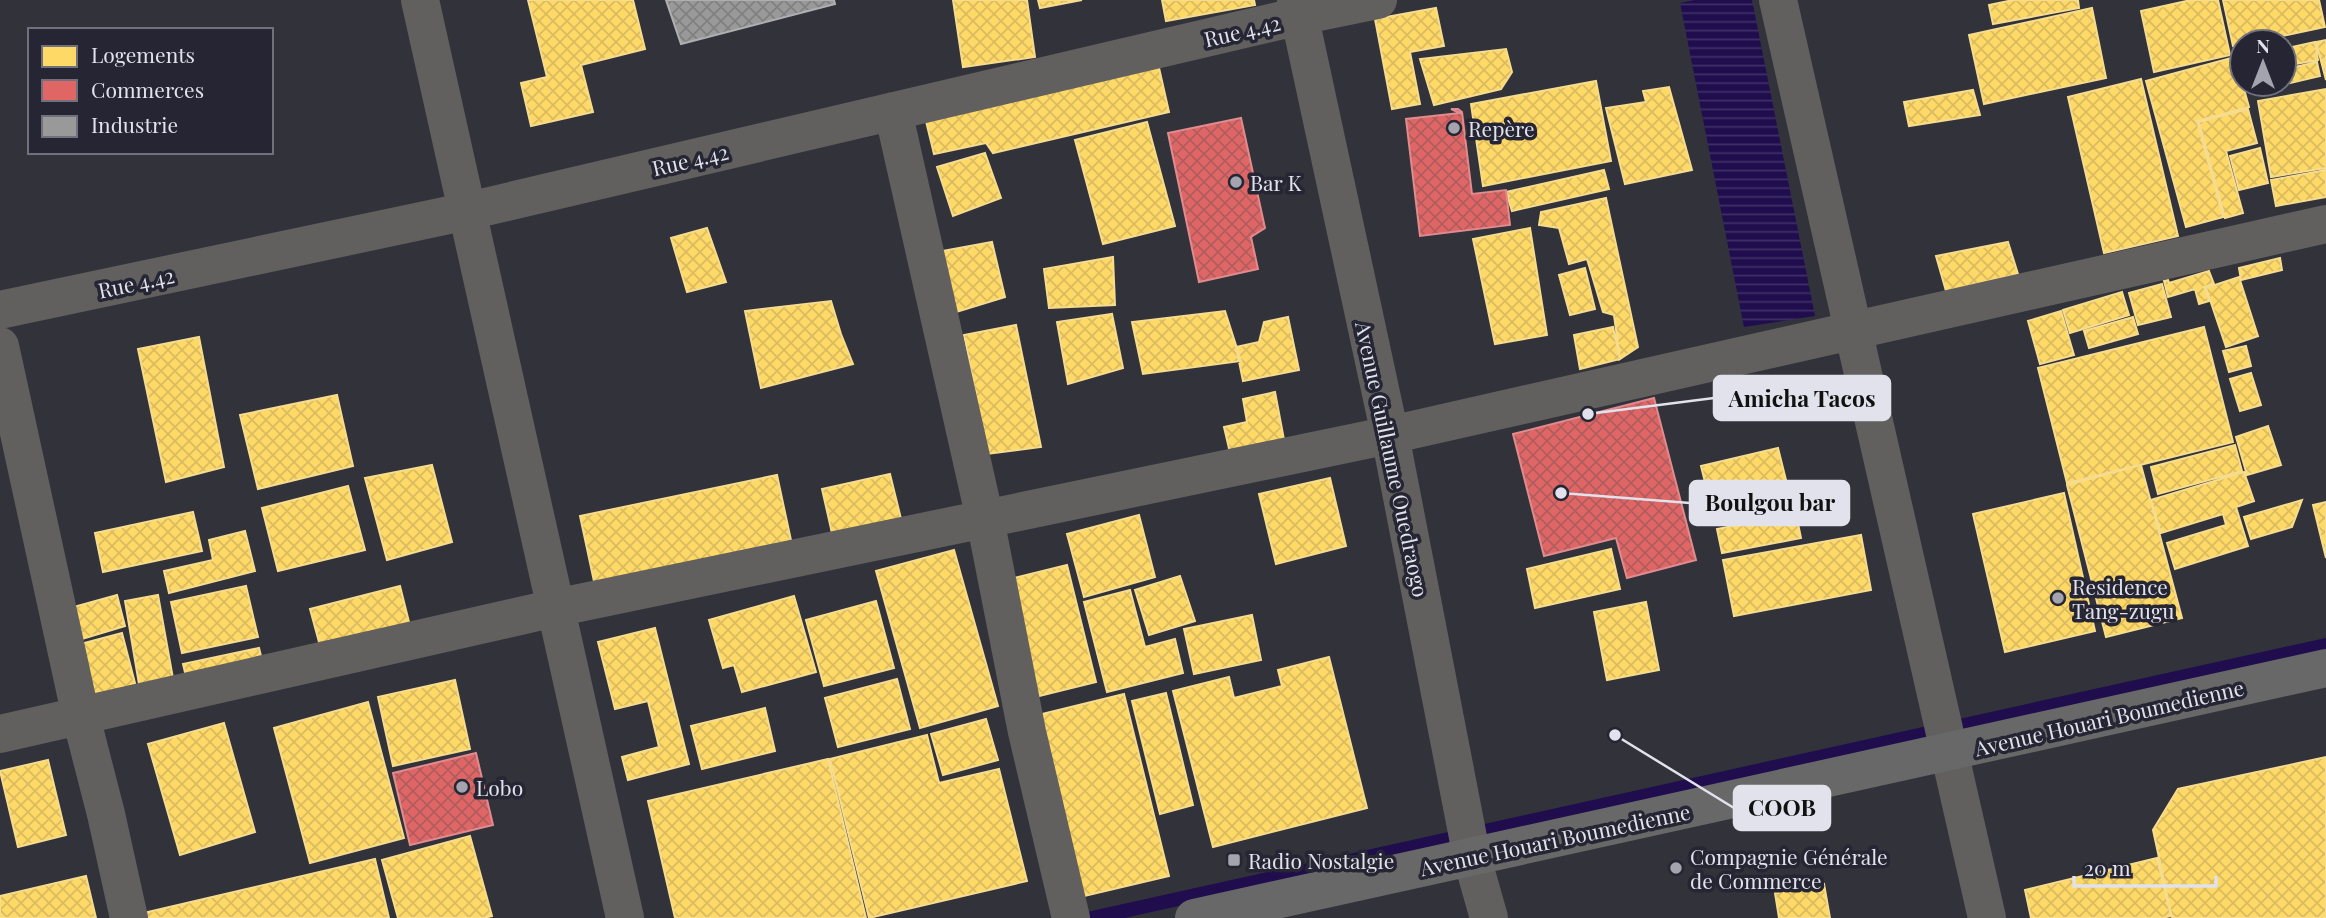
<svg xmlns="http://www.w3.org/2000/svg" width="2326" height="918" font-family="'Playfair Display',serif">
	<defs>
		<pattern id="water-rules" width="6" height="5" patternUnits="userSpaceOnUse" patternTransform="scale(1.75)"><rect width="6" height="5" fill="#1f0d4d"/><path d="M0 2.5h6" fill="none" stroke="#3f3067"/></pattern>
		<pattern id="homes-cross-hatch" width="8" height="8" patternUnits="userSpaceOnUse" patternTransform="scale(1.75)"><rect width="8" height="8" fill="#ffd966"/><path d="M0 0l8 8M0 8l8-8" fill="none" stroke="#dabb60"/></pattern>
		<pattern id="shops-cross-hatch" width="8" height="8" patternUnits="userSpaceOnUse" patternTransform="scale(1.75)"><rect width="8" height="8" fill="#e06666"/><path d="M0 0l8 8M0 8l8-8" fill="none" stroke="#b15c5d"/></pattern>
		<pattern id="industry-cross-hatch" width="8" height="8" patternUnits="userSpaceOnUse" patternTransform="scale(1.75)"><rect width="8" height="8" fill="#999"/><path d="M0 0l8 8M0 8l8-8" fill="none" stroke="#808080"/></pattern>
	</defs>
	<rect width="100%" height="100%" fill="#32323a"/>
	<path fill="url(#water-rules)" d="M1695 0H1752L1815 316 1744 327 1680 3Z"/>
	<path fill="url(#homes-cross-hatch)" stroke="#f6dc8e" stroke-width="2" d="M528 0H633L645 49 581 65 593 112 531 126 521 83 547 77Z
		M953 0H1027L1035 57 963 67Z
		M1038 0H1082L1040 8Z
		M1162 0H1254L1255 5 1166 21Z
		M2013 0H2078L2079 8 1993 24 1989 5Z
		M2191 0H2218L2230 55 2154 72 2141 11Z
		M2223 0H2319L2325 27 2254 42H2242V44L2233 46Z
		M1436 8 1444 46 1410 52 1420 104 1392 109 1375 19Z
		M2092 8 2106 78 1984 104 1969 35Z
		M2326 40V80L2316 42Z
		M2288 42 2295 67 2317 62 2320 76 2256 91 2254 84H2284V44Z
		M2315 42 2318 60 2295 64 2292 47Z
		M1506 49 1512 72 1501 89 1434 105 1420 59Z
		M2235 57 2249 107 2197 121 2223 217 2186 227 2146 81Z
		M1157 59 1169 112 993 153 986 143 934 154 924 113Z
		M2141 79 2178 236 2104 253 2068 97Z
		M1596 81 1611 161 1483 186 1471 104Z
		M1669 87 1692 170 1625 184 1606 108 1646 102 1643 91Z
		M2326 89V168L2271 177 2258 101Z
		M1973 90 1980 115 1909 126 1904 102Z
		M2248 109 2257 143 2226 151 2243 213 2225 218 2199 122Z
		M1147 122 1175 226 1103 244 1075 140Z
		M2260 148 2268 183 2239 190 2230 156Z
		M985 153 1001 198 953 216 937 167Z
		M1604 170 1609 189 1512 211 1506 192Z
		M2326 170V197L2276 206 2271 180Z
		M1606 198 1638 347 1620 359 1614 315 1603 312 1587 259 1569 264 1559 228 1539 225 1541 212Z
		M707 228 726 282 687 292 671 238Z
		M1530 228 1547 335 1495 344 1473 239Z
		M992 242 1005 297 940 317 926 254Z
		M2008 242 2018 274 1946 291 1936 256Z
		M1113 257 1115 305 1049 308 1044 269Z
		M2280 258 2282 270 2241 280 2239 268Z
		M1585 268 1595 309 1570 315 1559 275Z
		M2209 271 2214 284 2204 287 2209 301 2199 304 2195 289 2168 297 2164 281 2168 280 2169 283Z
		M2239 277 2258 336 2226 347 2206 288Z
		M2162 284 2171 317 2138 325 2129 293Z
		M2122 292 2129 315 2070 333 2063 310Z
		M831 301 841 334 853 364 761 388 745 311Z
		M1225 311 1241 361 1143 374 1132 322Z
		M2061 311 2074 355 2040 364 2028 321Z
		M1112 314 1123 368 1068 384 1057 322Z
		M1288 317 1299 370 1243 381 1236 347 1259 342 1264 322Z
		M2133 317 2138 334 2089 348 2084 331Z
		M1016 325 1041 447 987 454 964 335Z
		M1613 327 1620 359 1580 369 1574 335Z
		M2204 327 2233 442 2067 483 2038 368Z
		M199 337 224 467 166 482 138 349Z
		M2246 346 2251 366 2229 372 2223 351Z
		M2251 373 2261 405 2240 411 2230 379Z
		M1275 392 1285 445 1231 457 1224 427 1247 422 1243 399Z
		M337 395 353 466 258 489 240 415Z
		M2268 426 2281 465 2247 475 2236 437Z
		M2235 445 2242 471 2158 494 2151 467Z
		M1778 448 1792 504 1715 523 1701 466Z
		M432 465 452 542 387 560 365 478Z
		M2141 465 2182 618 2106 637 2067 485Z
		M2244 472 2254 501 2236 507 2248 546 2175 569 2167 543 2226 525 2223 514 2161 533 2151 500Z
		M890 474 903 527 834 542 822 489Z
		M777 475 792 545 595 586 580 516Z
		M1330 478 1346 546 1276 564 1259 494Z
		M348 486 365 550 278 571 262 508Z
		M2064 493 2095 631 2005 652 1973 514Z
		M2302 500 2292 527 2251 539 2244 517Z
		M2326 502V558L2313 505Z
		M193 512 202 551 103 572 95 533Z
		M1796 514 1801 538 1722 553 1717 529Z
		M1139 515 1155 577 1084 597 1067 534Z
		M245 531 255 571 169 593 164 571 213 560 209 540Z
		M1861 535 1871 590 1734 616 1723 560Z
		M1611 549 1620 589 1535 608 1527 569Z
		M954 550 998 706 920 728 876 571Z
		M1067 565 1096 682 1031 698 1002 581Z
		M1180 576 1195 621 1149 635 1135 590Z
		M246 586 258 637 182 653 171 602Z
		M400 586 411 630 322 653 310 609Z
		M1130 590 1145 647 1175 639 1183 673 1107 692 1084 602Z
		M117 595 125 626 72 642 63 610Z
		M158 595 174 684 140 690 125 601Z
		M794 596 816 672 742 692 734 665 723 668 709 620Z
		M876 601 894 668 824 686 806 620Z
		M1646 602 1659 670 1607 680 1594 612Z
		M1252 615 1261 660 1194 674 1184 629Z
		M655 628 689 764 628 780 622 757 659 747 648 701 615 709 598 642Z
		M122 633 136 687 86 699 73 646Z
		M259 648 264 668 188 685 183 664Z
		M1329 657 1367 808 1213 847 1173 691 1229 677 1234 698 1282 686 1278 670Z
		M897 679 910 729 838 747 825 698Z
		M455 680 470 749 393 766 378 697Z
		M1166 693 1193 805 1160 814 1132 701Z
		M1124 694 1169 876 1084 896 1038 715Z
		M368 702 404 838 310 863 274 728Z
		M765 708 775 751 702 769 691 726Z
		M986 719 998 760 943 775 931 734Z
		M224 723 255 832 180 855 148 744Z
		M927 735 939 783 999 769 1027 881 869 918 830 759Z
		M2326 757V918H2172L2153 830 2178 789Z
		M828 759 866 918H675L648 801Z
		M48 760 66 835 18 847 0 771Z
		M470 836 492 916 484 918H398L382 860Z
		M2157 858 2171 916 2162 918H2031L2025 890Z
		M375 859 389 918H136L135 915Z
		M86 876 96 918H0V896Z
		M1824 884 1830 918H1779L1775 893Z"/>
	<path fill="url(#shops-cross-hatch)" stroke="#e08b8e" stroke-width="2" d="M1451 109H1458L1462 112 1472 194 1506 190 1510 225 1420 236 1406 119 1460 113Z
		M1241 118 1265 228 1251 237 1258 269 1199 282 1168 133Z
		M1654 398 1696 560 1627 578 1616 538 1544 556 1513 434Z
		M476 753 493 825 410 845 393 773Z"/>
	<path fill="url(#industry-cross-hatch)" stroke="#afafb2" stroke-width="2" d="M666 0H834L835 4 681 44Z"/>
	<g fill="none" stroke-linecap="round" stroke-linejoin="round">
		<path stroke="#1f0d4d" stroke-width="14" d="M1092 918 2326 645"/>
		<path stroke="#61605f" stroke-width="38" d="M420 0 625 918
			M1296 0 1390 435 1472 858 1489 918
			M1778 0 1987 918
			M893 111 985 519 1027 732 1071 918
			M0 310 468 211 1300 16 1378 0
			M0 346 81 717 106 814 129 918
			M0 734 555 608 1390 435 2326 224"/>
		<path stroke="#696868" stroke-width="38" d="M1194 918 2326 668"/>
	</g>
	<g fill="#a4a4ae" stroke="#252533" stroke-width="2.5">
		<circle cx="1454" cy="128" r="7"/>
		<circle cx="1236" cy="182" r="7"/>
		<circle cx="2058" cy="598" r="7"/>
		<circle cx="462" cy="787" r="7"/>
		<rect x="1227" y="853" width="14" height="14" rx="3.5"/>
		<circle cx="1676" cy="868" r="7"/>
	</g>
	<g text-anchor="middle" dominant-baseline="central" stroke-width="7" stroke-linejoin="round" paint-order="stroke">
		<g font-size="21" fill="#e1e2ec" stroke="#252533">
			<text transform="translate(1242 30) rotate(-13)">Rue 4.42</text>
			<text transform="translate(690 159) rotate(-13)">Rue 4.42</text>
			<text transform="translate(136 282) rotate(-12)">Rue 4.42</text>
			<text transform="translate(1393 459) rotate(78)">Avenue Guillaume Ouedraogo</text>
			<text transform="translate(2109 717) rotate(-13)">Avenue Houari Boumedienne</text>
			<text transform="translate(1555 839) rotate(-12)">Avenue Houari Boumedienne</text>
		</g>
		<g font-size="21" fill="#e1e2ec" stroke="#252533" text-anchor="start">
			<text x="1468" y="128">Repère</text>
			<text x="1250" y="182">Bar K</text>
			<text x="2072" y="586">Residence<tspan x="2072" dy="24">Tang-zugu</tspan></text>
			<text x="476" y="787">Lobo</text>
			<text x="1690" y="856">Compagnie Générale<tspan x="1690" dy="24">de Commerce</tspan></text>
			<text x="1248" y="860">Radio Nostalgie</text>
		</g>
	</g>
	<path fill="none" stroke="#e1e2ec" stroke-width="2.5" d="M1588 414L1714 398M1561 493L1690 503M1615 735L1734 808"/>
	<g fill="#e1e2ec" stroke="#252533" stroke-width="2.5">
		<circle cx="1588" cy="414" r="7"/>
		<circle cx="1561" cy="493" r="7"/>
		<circle cx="1615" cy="735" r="7"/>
	</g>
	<g fill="#e1e2ec" stroke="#e1e2ec" stroke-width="2.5">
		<rect x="1714" y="376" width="176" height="44" rx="7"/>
		<rect x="1690" y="481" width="159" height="44" rx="7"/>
		<rect x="1734" y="786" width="96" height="44" rx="7"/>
	</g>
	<g font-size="23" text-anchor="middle" font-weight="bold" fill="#111">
		<text x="1802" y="407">Amicha Tacos</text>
		<text x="1770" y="511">Boulgou bar</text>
		<text x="1782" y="816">COOB</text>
	</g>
	<rect x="28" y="28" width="245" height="126" fill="#252533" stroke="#70717d" stroke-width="2"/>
	<rect x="42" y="46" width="35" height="21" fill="#ffd966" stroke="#70717d" stroke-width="2"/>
	<text x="91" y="63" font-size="21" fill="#e1e2ec">Logements</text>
	<rect x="42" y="80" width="35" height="21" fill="#e06666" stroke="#70717d" stroke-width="2"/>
	<text x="91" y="98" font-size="21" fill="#e1e2ec">Commerces</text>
	<rect x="42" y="116" width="35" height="21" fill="#999999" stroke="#70717d" stroke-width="2"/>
	<text x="91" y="133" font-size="21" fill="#e1e2ec">Industrie</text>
	<g transform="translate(2263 63)"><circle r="33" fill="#252533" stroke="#70717d" stroke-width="2"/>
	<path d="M0-5L12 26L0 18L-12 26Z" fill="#a4a4ae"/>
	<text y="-10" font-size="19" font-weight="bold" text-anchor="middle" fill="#e1e2ec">N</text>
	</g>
	<path d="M2074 876v10h142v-10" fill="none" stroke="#e1e2ec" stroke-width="3.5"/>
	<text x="2084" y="876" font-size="21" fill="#e1e2ec" stroke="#252533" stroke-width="5" paint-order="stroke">20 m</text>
</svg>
